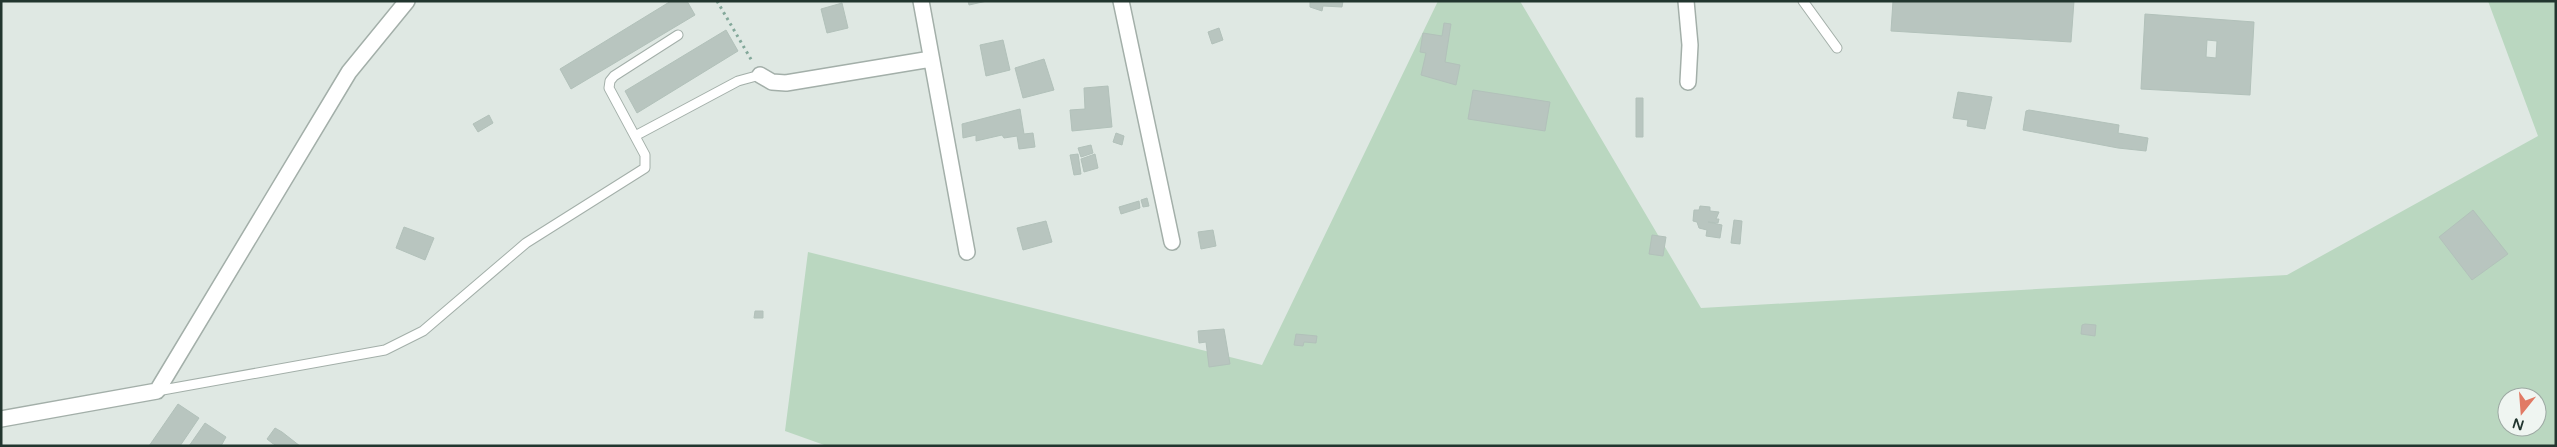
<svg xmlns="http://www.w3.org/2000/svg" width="2557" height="447" font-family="'Varela Round',sans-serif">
	<rect width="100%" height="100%" fill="#dfe8e3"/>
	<path fill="#bad7c0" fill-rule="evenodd" d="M1438 1H1520L1701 308 2287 275 2538 136 2488 1H2556V446H827L785 431 808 252 1262 365ZM2507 397H2537V427H2507Z"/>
	<path fill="#b8c5bf" stroke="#b2c1ba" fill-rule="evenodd" d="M671 1H687L695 15 571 89 560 69Z
		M968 1H987L969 5Z
		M1310 1H1343L1342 7 1323 6 1322 11 1310 7Z
		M1893 1H2074L2071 42 1891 31Z
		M842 3 848 28 827 33 821 9Z
		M2145 14 2254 22 2250 95 2141 89ZM2207 40 2217 41 2216 58 2206 57Z
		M1444 23 1451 24 1445 62 1460 65 1456 85 1421 75 1426 53 1420 52 1423 33 1442 36Z
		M1219 28 1223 40 1212 44 1208 32Z
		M726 30 738 51 637 113 625 91Z
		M1003 40 1010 70 986 76 980 45Z
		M1044 59 1054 90 1023 98 1015 68Z
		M1108 86 1112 127 1072 131 1070 110 1085 109 1084 88Z
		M1473 90 1550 102 1545 131 1468 119Z
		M1958 92 1992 97 1985 129 1967 126 1968 120 1953 118Z
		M1636 98H1643V137H1636Z
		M1020 109 1024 134 1033 133 1035 147 1019 149 1017 136 1004 138 1002 135 976 141V135L963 138 962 124Z
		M2029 110 2119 125 2118 133 2148 138 2146 151 2118 148 2023 130 2026 111Z
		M489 115 493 123 478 132 473 124Z
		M1116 133 1124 136 1122 145 1113 142Z
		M1091 145 1093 153 1081 157 1078 148Z
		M1078 154 1081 174 1074 175 1070 155Z
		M1095 154 1098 168 1084 172 1081 159Z
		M1147 198 1149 206 1143 207 1141 200Z
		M1139 201 1140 208 1121 214 1119 207Z
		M1700 206 1710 207V211L1719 212 1716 219H1719L1718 223 1708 222 1722 225 1720 238 1706 236 1707 230 1699 228 1697 222 1693 221 1694 210H1699Z
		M2473 210 2508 254 2472 280 2439 237Z
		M1734 220 1742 221 1740 244 1731 243Z
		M1046 221 1052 242 1023 250 1017 228Z
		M404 227 434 238 425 260 396 248Z
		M1213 230 1216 246 1201 249 1198 232Z
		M1652 235 1666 237 1663 256 1649 254Z
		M755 311H763V318H754Z
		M2085 324 2096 325 2095 336 2081 334 2082 325Z
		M1224 329 1230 364 1209 367 1206 342 1199 343 1198 331Z
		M1296 334 1317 336 1316 343 1304 342 1303 346 1294 345Z
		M178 404 199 418 180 446H149Z
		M205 423 226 437 221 446H189Z
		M275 428 282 432 300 446H277L272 443 267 439Z"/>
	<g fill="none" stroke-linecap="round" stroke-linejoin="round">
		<defs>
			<path id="service" d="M1803 1 1837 48
				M635 136 738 81 760 75
				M157 391 385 350 423 331 526 243 645 168V155L609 88 610 81 614 76 678 35"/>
			<path id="minor" d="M921 1 967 252
				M1121 1 1172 242
				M1686 1 1690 45 1688 82
				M760 75 772 82 786 83 931 59
				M1 419 157 391 349 72 407 1"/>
		</defs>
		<use href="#service" stroke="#a3afa9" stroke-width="11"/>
		<use href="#minor" stroke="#a3afa9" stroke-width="18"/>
		<path stroke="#83a89a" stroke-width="3" stroke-dasharray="2.5 4" stroke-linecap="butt" d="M717 1 752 61"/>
		<use href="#service" stroke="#fff" stroke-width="9"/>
		<use href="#minor" stroke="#fff" stroke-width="15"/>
	</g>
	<rect width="2557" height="447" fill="none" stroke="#22362f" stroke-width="5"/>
	<g transform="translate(2522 412) rotate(197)"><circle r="24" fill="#eff5f1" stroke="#9da9a3"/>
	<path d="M0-4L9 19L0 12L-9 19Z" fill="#e17a64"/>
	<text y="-8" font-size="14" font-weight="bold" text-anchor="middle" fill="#22362f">N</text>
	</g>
</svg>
